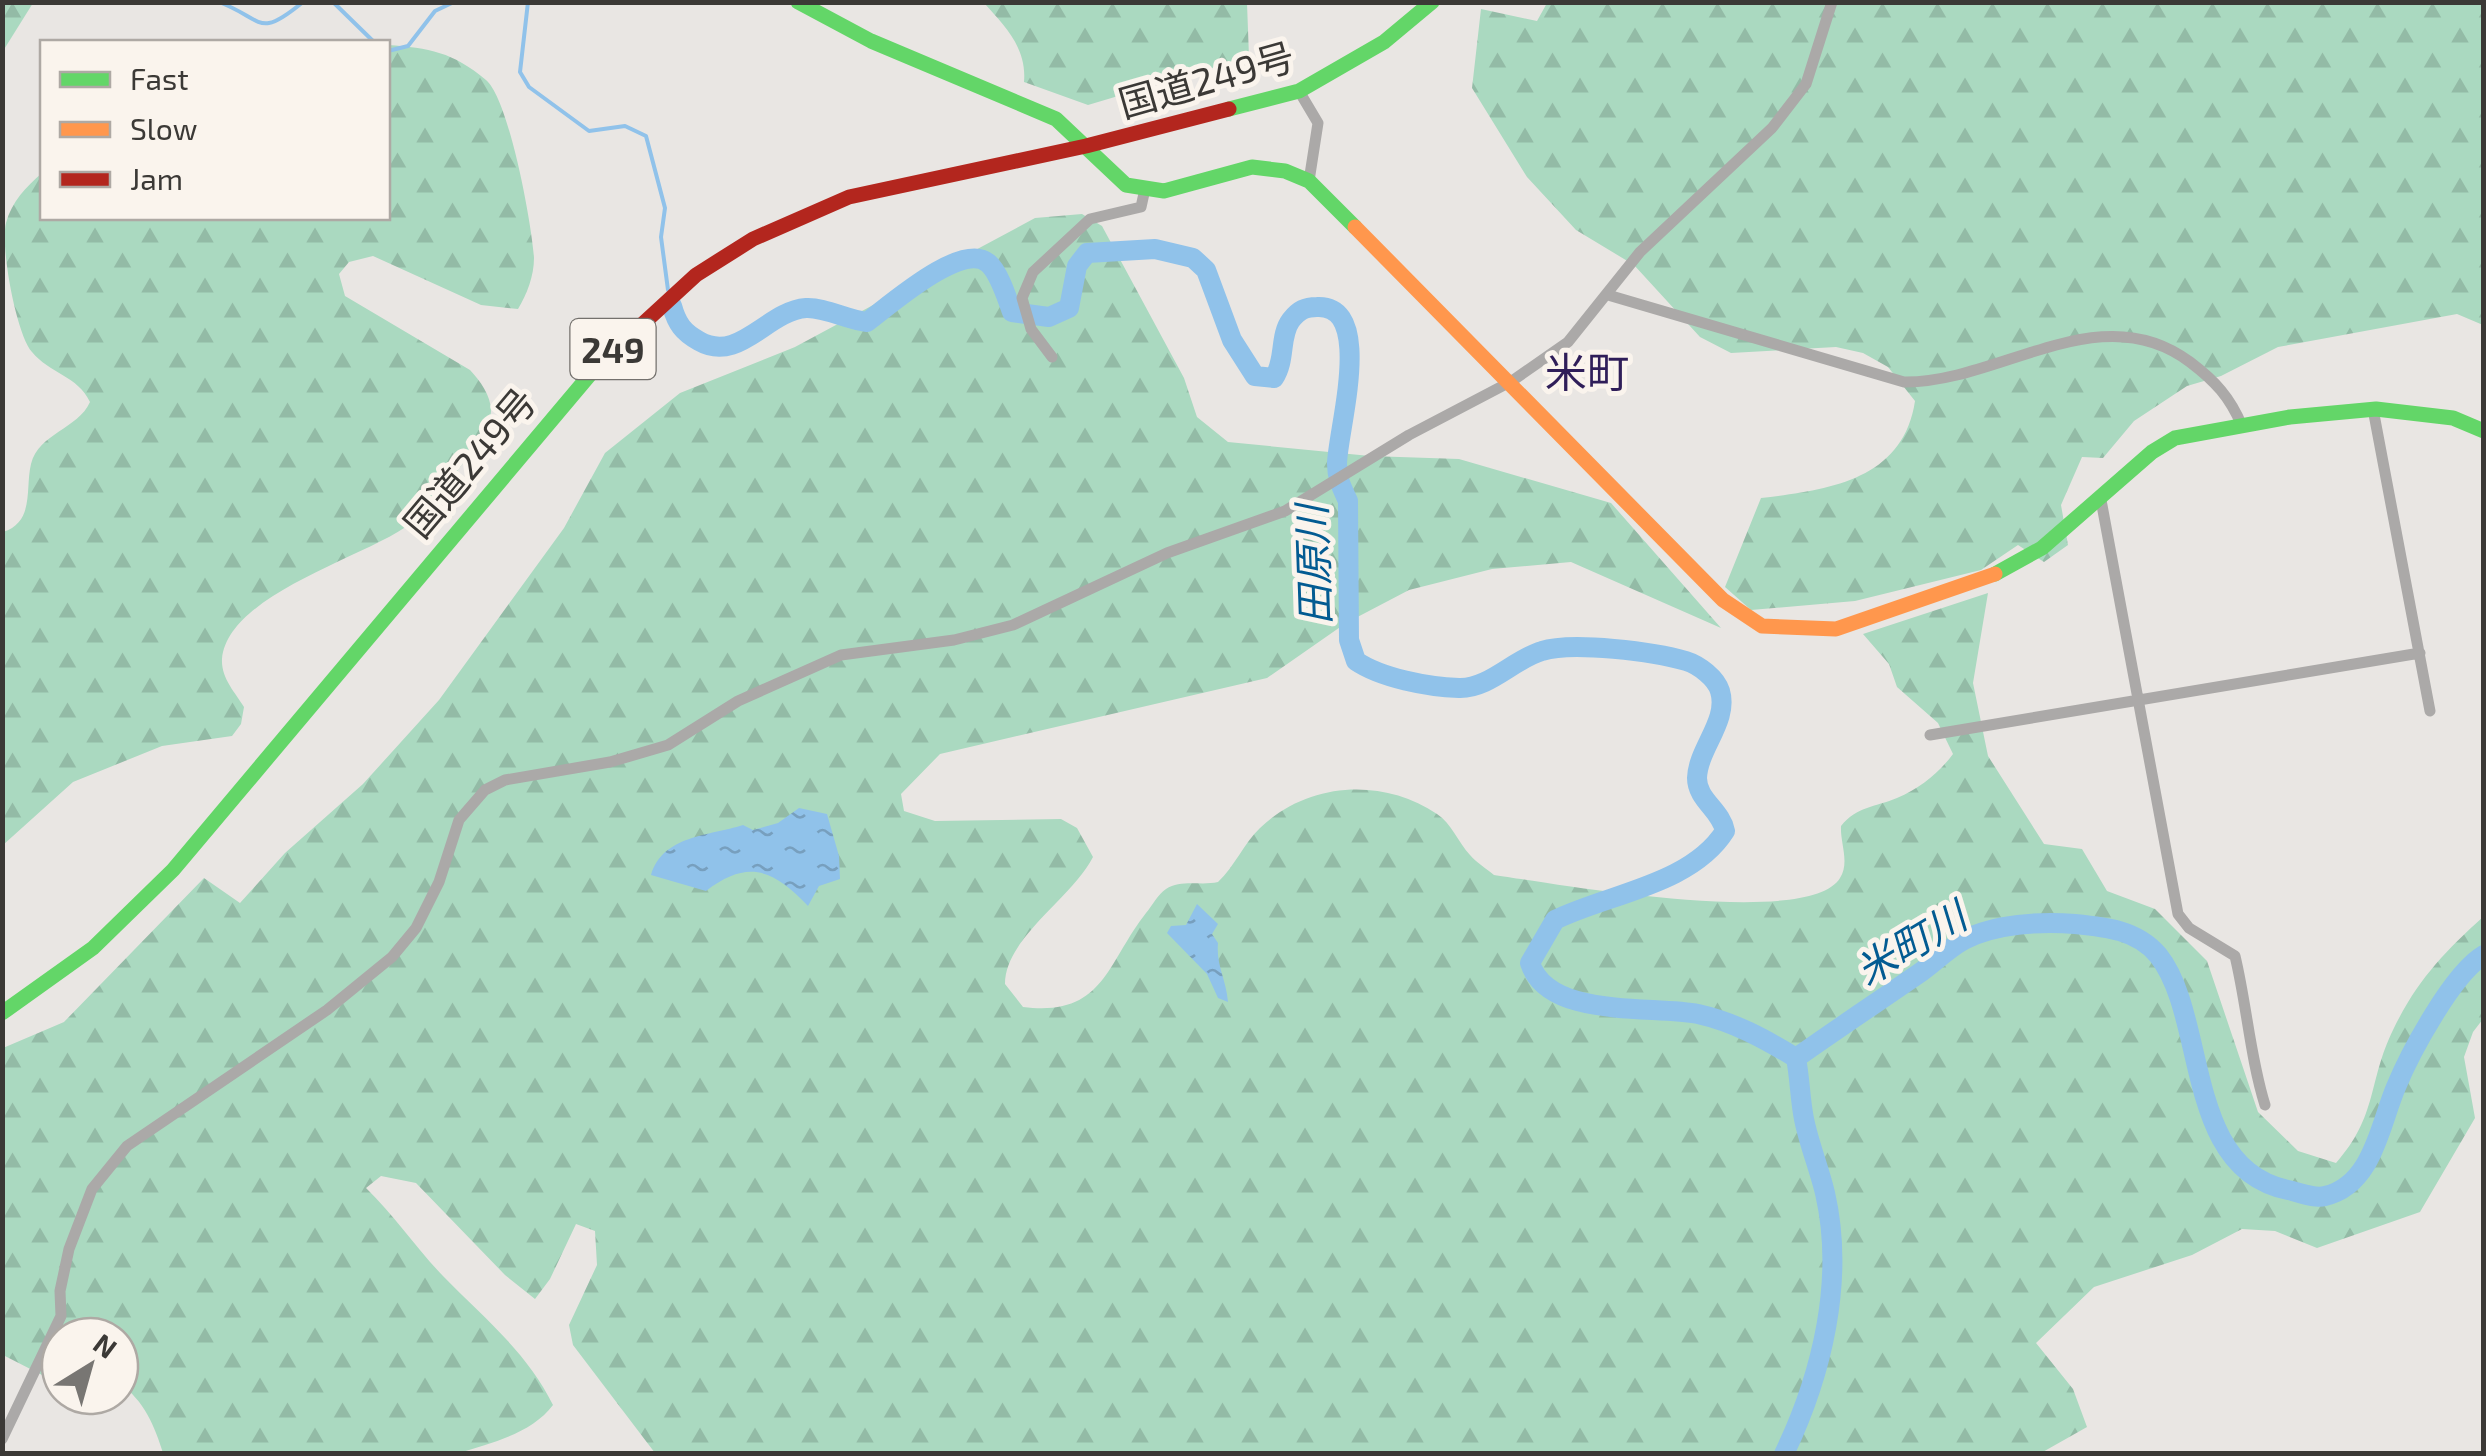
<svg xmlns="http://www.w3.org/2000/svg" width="2486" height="1456" font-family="'Exo 2','Noto Sans JP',sans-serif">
	<defs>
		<pattern id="forest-firs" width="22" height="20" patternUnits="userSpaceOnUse" patternTransform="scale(2.5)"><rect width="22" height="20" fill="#aad9c0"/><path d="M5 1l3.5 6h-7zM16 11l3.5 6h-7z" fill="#93bba6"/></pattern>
		<pattern id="water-ripples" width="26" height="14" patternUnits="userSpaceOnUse" patternTransform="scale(2.5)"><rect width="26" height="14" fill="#90c2ea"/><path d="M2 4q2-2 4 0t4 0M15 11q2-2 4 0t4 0" fill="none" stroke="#779fbe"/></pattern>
	</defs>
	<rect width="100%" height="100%" fill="#e9e6e3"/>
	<path fill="url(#forest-firs)" d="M3 2 33 3 3 51 2 3Z
		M984 3H1247L1249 57 1088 105 1024 82C1027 48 1005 26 984 3Z
		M1547 3H2483V325L2457 314 2278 347 2221 376 2187 386 2134 421 2103 458 2082 457 2061 505 2068 545 2044 562 2018 545 1981 570 1855 601 1751 610 1725 587 1761 498C1827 490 1903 481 1915 401L1888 367 1863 353 1836 347 1731 353 1700 337 1634 265 1576 230 1527 177 1472 88 1481 9 1537 21Z
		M388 45C429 48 453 52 486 80 509 99 532 225 534 258 534 276 527 294 518 309L481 305 373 256 349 262 339 274 345 296 470 370C480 381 491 395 491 411 491 434 430 508 411 523 370 556 228 593 222 659 221 678 235 692 244 707L241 724 232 736 162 746 73 782 3 845V532C35 522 25 488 31 464 39 433 78 429 90 402 78 376 49 373 32 352 16 334 0 245 6 223 12 201 26 187 42 173V218H388Z
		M1082 214 1102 226 1184 378 1197 417 1228 442 1370 456 1459 459 1611 503 1721 628 1571 562 1492 569 1409 590 1346 623 1267 678 940 754 901 794 904 811 935 821 1061 819 1077 828 1093 857C1072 898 1005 938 1005 984L1023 1007C1104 1017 1106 964 1146 913 1152 906 1158 894 1166 889 1181 879 1201 886 1218 882 1235 866 1244 843 1260 828 1308 782 1382 777 1437 814 1452 824 1458 842 1470 855 1477 863 1487 869 1494 875 1551 883 1809 930 1840 878 1850 862 1840 843 1841 826 1857 806 1876 807 1897 798 1920 788 1938 774 1953 754L1938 723 1897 687 1889 664 1863 634 1988 593 1973 683 1988 756 2044 844 2082 849 2107 891 2155 909 2207 961 2258 1112 2298 1151 2336 1163C2378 1116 2368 1081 2393 1030 2416 982 2444 952 2483 917V1019L2473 1032 2464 1057 2475 1118 2420 1212 2317 1248 2275 1231 2242 1229 2192 1255 2094 1287 2036 1343 2073 1389 2087 1427 2041 1453H655L573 1345 569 1325 597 1265 595 1231 576 1224 550 1279 535 1299 505 1275 416 1183 381 1176 366 1188C394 1215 416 1248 443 1276 483 1317 527 1352 553 1405 532 1433 492 1443 459 1453H163C155 1427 144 1400 120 1384V1336H60V1374L44 1376 3 1355V1048L64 1022 204 878 240 903 285 853 363 784 439 700 564 528 605 453 680 393 795 347 1035 218Z"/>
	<path fill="url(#water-ripples)" d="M799 808 827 814 839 856 840 879 819 886 808 906C773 869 748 859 706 891L651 875C663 835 709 836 743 825L753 830 778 823Z
		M1197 904 1218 924 1212 934 1218 943C1216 966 1226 978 1228 1002L1218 998 1207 974 1167 933 1171 926 1186 925Z"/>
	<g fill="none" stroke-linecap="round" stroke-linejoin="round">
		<path stroke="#90c2ea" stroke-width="4" d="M219 2C264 19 257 40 303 2
			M333 2 374 42
			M528 2 520 72 529 87 589 131 625 126 646 136 665 208 661 237 668 290
			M388 51 408 46 435 11 454 2"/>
		<path stroke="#90c2ea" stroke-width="20" d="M672 306C677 324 683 332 699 341 739 364 767 311 806 308 825 307 847 320 867 322 890 305 962 241 988 263 999 272 1007 298 1012 312L1049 317 1069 308 1077 266 1087 253 1155 249 1193 258 1206 270 1232 340 1255 376 1274 378C1286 360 1279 336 1291 320 1299 310 1305 307 1317 307 1376 304 1337 432 1337 464 1337 479 1342 488 1348 501L1349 640 1356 661C1381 678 1428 687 1459 688 1489 689 1514 659 1542 651 1572 641 1655 652 1686 661 1699 665 1716 678 1720 691 1729 721 1698 748 1697 778 1697 800 1721 810 1725 831 1691 885 1607 894 1555 920L1530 963C1548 1019 1651 1005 1698 1014 1734 1022 1765 1039 1796 1058
			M1796 1058C1837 1029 1879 1001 1921 972 1935 962 1949 948 1964 940 1994 924 2041 921 2075 924 2106 927 2137 930 2158 955 2208 1017 2183 1169 2288 1190 2299 1192 2314 1199 2325 1196 2373 1185 2380 1124 2396 1087 2410 1053 2453 973 2484 955
			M1784 1454C1822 1375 1845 1280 1825 1193 1819 1168 1809 1144 1804 1119 1800 1099 1800 1079 1796 1058"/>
		<path stroke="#aba9a8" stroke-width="11" d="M1299 91 1318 123 1309 181
			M1608 295 1904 382C2000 383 2100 294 2190 362 2215 381 2230 397 2242 426
			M1052 357 1031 329 1022 298 1033 272 1090 219 1141 207 1145 189
			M2373 409 2430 711
			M2101 500 2178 914 2189 928 2235 956C2247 1006 2250 1057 2265 1105
			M1930 735 2420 653
			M2 1439 61 1316 60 1291 69 1249 92 1189 127 1146 327 1010 392 957 416 928 439 882 459 820 485 790 505 780 610 762 668 745 738 701 841 655 954 640 1013 625 1167 553 1285 511 1409 435 1512 381 1568 342 1640 252 1772 128 1806 84 1832 2"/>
		<path stroke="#63d668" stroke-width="15" d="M798 2 871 41 1056 119 1126 185 1164 191 1252 167 1285 171 1309 181 1355 227
			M1229 109 1299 91 1384 42 1432 2
			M1995 574 2042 548 2152 452 2175 438 2290 417 2376 409 2453 418 2484 431
			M2 1013 93 948 173 870 598 365"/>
		<path stroke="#ff974d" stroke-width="15" d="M1355 227 1723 600 1762 626 1836 629 1995 574"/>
		<path stroke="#b3261e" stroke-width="15" d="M598 365 696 275 753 239 849 197 1086 146 1229 109"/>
	</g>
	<g text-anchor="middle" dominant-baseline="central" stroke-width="10" stroke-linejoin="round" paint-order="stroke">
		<rect fill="#faf4ed" stroke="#74716d" stroke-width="2.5" x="570.5" y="319" width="85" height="60" rx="8"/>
		<g font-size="35" font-weight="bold" fill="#3b3936">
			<text x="613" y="349">249</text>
		</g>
		<g font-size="38" fill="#3b3936" stroke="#faf4ed">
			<text transform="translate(1206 79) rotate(-16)">国道249号</text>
			<text transform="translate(469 462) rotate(-50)">国道249号</text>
		</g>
		<g font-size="40" font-style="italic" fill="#035b92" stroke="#faf4ed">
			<text transform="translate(1312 565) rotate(-92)">田原川</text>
			<text transform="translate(1910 942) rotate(-31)">米町川</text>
		</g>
		<g font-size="42" fill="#2f1e59" stroke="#faf4ed">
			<text x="1587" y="371">米町</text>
		</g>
	</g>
	<rect width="2486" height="1456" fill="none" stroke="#3b3936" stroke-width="10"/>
	<rect x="40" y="40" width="350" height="180" fill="#faf4ed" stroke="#aea9a4" stroke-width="2.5"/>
	<rect x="60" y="72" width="50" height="15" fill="#63d668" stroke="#aea9a4" stroke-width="2.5"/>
	<text x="130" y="90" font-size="30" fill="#3b3936">Fast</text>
	<rect x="60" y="122" width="50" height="15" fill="#ff974d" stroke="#aea9a4" stroke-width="2.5"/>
	<text x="130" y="140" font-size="30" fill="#3b3936">Slow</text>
	<rect x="60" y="172" width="50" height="15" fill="#b3261e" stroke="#aea9a4" stroke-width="2.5"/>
	<text x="130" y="190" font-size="30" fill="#3b3936">Jam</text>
	<g transform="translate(90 1366) rotate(37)"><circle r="48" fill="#faf4ed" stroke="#aea9a4" stroke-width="2.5"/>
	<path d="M0-8L18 38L0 25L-18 38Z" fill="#787673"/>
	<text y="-15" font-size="28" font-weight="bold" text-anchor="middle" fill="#3b3936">N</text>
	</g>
</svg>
